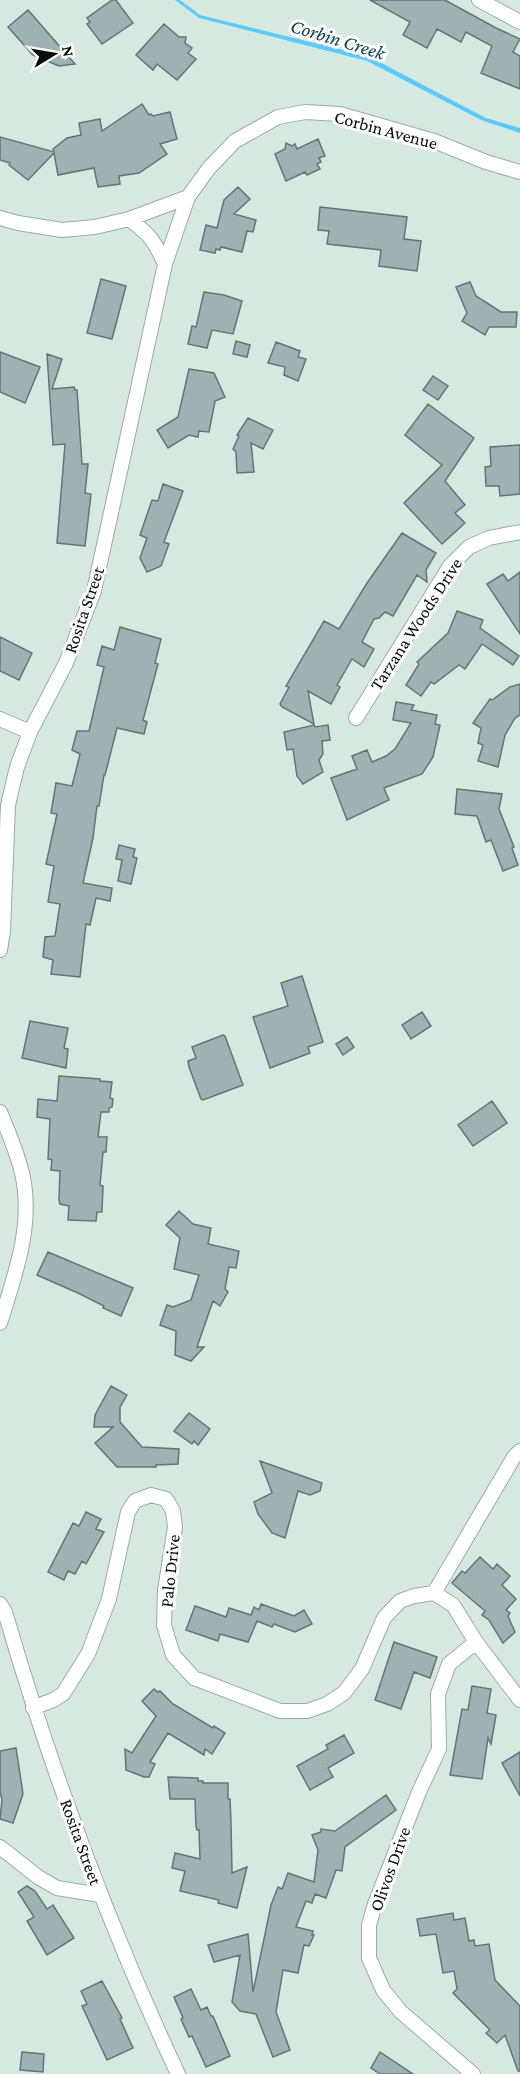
<svg xmlns="http://www.w3.org/2000/svg" width="520" height="2074" font-family="'Crimson Pro',serif">
	<rect width="100%" height="100%" fill="#d6e9e1"/>
	<path fill="#5ccbf9" d="M175 0H180L200 15 368 56 486 118 520 128V133L481 120 367 61 199 18Z"/>
	<path fill="#9eb2b3" stroke="#627576" stroke-width="1.5" d="M112 0H116L133 23 102 44 87 24 90 22 87 18Z
		M370 0H445L496 28 520 39 513 52 520 56V89L481 73 492 46 466 32 461 42 437 29 427 48 403 35 410 22Z
		M28 10 75 64 59 66 33 55 8 27Z
		M164 24 179 37H186L185 43 192 48 188 53 196 59 177 80 157 64 153 70 136 55Z
		M142 104 149 115 151 114 153 116 170 112 177 139 160 144 167 154 139 173 119 176 120 184 98 187 94 168 58 175 54 153 28 180 9 165 10 163 0 160V137L54 152 53 149 67 138 81 135 79 123 100 119 102 131Z
		M318 139 325 156 319 158 321 162 317 164 320 169 307 175 305 172 286 181 275 154 285 149 286 143 292 146 295 144 297 149Z
		M238 187 250 199 234 214 256 220 253 232 247 231 242 252 221 247 220 250 216 249 215 253 200 250 206 225 217 228 224 200Z
		M320 207 407 217 404 239 421 241 417 271 379 266 381 250 327 244 329 231 318 230Z
		M101 279 126 286 112 339 87 333Z
		M470 282 476 296 501 312H517L516 327H489L485 335 462 321 467 313 456 287Z
		M204 292 224 295 242 301 233 334 212 330 207 348 188 344 192 326 196 327Z
		M236 341 250 345 247 357 233 354Z
		M276 342 300 351 298 357 306 359 298 381 284 375 285 367 268 363Z
		M0 352 40 367 25 403 0 392Z
		M47 354 62 359 52 389 74 387 75 390H77L82 464H88L85 493 91 494 85 546 57 543 65 444 53 445Z
		M189 369 214 373 225 397 215 401 209 432 199 431 198 437 189 435 168 448 157 430 178 417Z
		M433 376 448 386 438 400 423 390Z
		M428 404 474 438 445 481 465 505 455 513 465 523 442 544 404 503 442 465 405 435Z
		M248 418 273 430 263 449 251 443 254 472 237 473 236 452 233 449 239 436 237 435Z
		M520 445V494L500 496 499 486H486L485 467 491 466 490 447Z
		M163 484 183 491 164 542 169 544 161 566 147 572 140 558 147 538 140 535 152 500 158 501Z
		M402 533 436 553 426 570 427 582 417 575 393 616 385 612 379 618 374 619 362 642 374 649 364 667 352 659 337 685 340 687 331 704 308 691 314 724 282 707 280 704 289 687 286 686 324 621 339 629 367 583Z
		M520 572V634L487 584 503 574 508 581Z
		M457 611 483 620 480 628 519 656 513 665 482 644 465 669 459 665 434 684 431 682 421 696 406 685 419 664 417 662 448 633Z
		M120 627 161 639 155 663 158 664 143 720 147 722 144 734 117 728 105 775H104L99 806H97L93 838 83 883 112 888 110 901 96 898 90 925 86 924 80 977 51 974 53 960 43 957 45 937 55 936 60 904 48 902 54 866 46 864 57 814 51 813 56 783 72 786 80 754 72 750 77 731H89L104 667 97 665 102 646 114 650Z
		M0 637 32 653 19 680 0 671Z
		M520 684V715L515 718 505 735 498 767 478 761 483 745 478 743 481 728 473 723 490 699 492 700 510 687Z
		M396 702 414 705 411 710 437 715 435 724 440 725 433 757 422 774 384 788 389 800 347 820 331 778 357 769 352 756 367 750 372 762 386 756 395 749 411 723 393 720Z
		M314 725 315 727 328 725 330 740 322 741 323 754 319 760 323 772 303 784 297 776 293 749 287 750 284 732Z
		M457 789 502 794 499 809 514 847 512 848 518 865 503 871 491 840 486 842 477 816 455 814Z
		M119 845 135 849 133 857 137 858 131 884 118 881 122 860 116 859Z
		M302 976 323 1042 308 1047 310 1053 270 1068 253 1017 288 1006 281 983Z
		M422 1012 431 1026 411 1039 402 1025Z
		M30 1021 68 1028 64 1048 68 1049 66 1068 22 1058Z
		M223 1035 225 1036 243 1085 203 1100 201 1099 189 1067 188 1061 196 1058 192 1047Z
		M347 1037 354 1047 343 1055 336 1044Z
		M59 1076 100 1079V1081L112 1082 110 1098 113 1099 112 1107 109 1108V1112H101L98 1137H107L106 1152H103L100 1185 103 1186 102 1212H97L96 1221 68 1220 69 1206 60 1204 59 1200 60 1171 51 1170 52 1160 48 1159 50 1119 37 1117 38 1099 57 1101Z
		M492 1101 507 1123 473 1146 458 1125Z
		M179 1211 193 1224 211 1228 208 1244 239 1251 236 1268 229 1267 225 1289 228 1292 220 1306 213 1301 197 1347H204L191 1361 175 1355 176 1331 160 1325 167 1305 173 1307 191 1300 199 1275 174 1269 180 1238 166 1225Z
		M48 1252 133 1288 121 1316 103 1308 104 1306 78 1293 37 1275Z
		M111 1386 127 1395 120 1407V1422L142 1447 179 1449 178 1464 156 1465V1467H117L95 1443 113 1427H94L95 1415Z
		M189 1413 210 1429 198 1445 194 1441 192 1444 174 1431Z
		M260 1461 322 1483 320 1491 310 1495 298 1491 285 1538 272 1533 258 1514 254 1502 272 1493Z
		M86 1512 101 1519 96 1529 104 1532 86 1564 82 1561 75 1574 68 1571 64 1580 48 1572 73 1523 79 1526Z
		M480 1557 493 1569 497 1564 510 1576 502 1585 516 1599 506 1610 510 1613 508 1616 515 1632 503 1643 489 1620 482 1615 485 1611 452 1583 462 1571 465 1573 467 1571Z
		M261 1604 294 1616 304 1610 312 1624 295 1632 274 1624 272 1627 257 1621 248 1642 220 1634 218 1641 186 1630 195 1606 226 1617 229 1608 251 1615 254 1607 259 1610Z
		M394 1642 437 1657 430 1678 414 1672 401 1709 375 1700Z
		M472 1686 491 1689 487 1713 496 1715 491 1744 488 1738 482 1779 450 1775 462 1709 468 1710Z
		M154 1689 158 1692 160 1691 173 1704 213 1728 214 1726 225 1733 212 1754 205 1749 204 1755 168 1733 150 1762 155 1764 149 1777H144L126 1770 125 1749 132 1753 156 1716 142 1701Z
		M344 1735 354 1753 328 1768 333 1777 310 1790 297 1766 328 1749 326 1745Z
		M16 1748 23 1794 13 1823 0 1819 2 1800 0 1791V1751Z
		M520 1752V1796L502 1763Z
		M168 1777 198 1778V1781H203V1783H228V1799H230L231 1822 232 1873 247 1867 237 1908 218 1903 219 1900 180 1891 185 1871 172 1868 175 1853 200 1859 199 1830H197L196 1826 195 1799H170Z
		M386 1795 396 1810 345 1847 342 1871 336 1870 326 1898 315 1894 312 1903 306 1901 296 1927 313 1931 312 1935H314L309 1946 304 1945 298 1973 283 1970 276 2012 290 2050 273 2057 256 2014 240 2011 232 2002 240 1955 214 1962 208 1945 248 1934 253 1992 271 1905 278 1887 282 1889 288 1873 314 1882 318 1850 312 1835 321 1832V1829L335 1831Z
		M27 1886 35 1891 47 1909 53 1905 74 1938 47 1955 27 1921 34 1917 18 1892Z
		M453 1913 454 1920 465 1918 469 1941 474 1940 475 1946 489 1944 495 1980 520 2006V2071H518L505 2035 497 2043 486 2033 490 2030 453 1993 457 1989 454 1971 443 1973 436 1934 420 1936 417 1919Z
		M102 1981 122 2018 120 2019 133 2048 107 2060 82 2006 87 2004 81 1991Z
		M191 1989 201 2010 207 2007 211 2016H213L230 2056 206 2067 192 2036 189 2037 181 2019 183 2018 174 1997Z
		M22 2052 44 2054 43 2072 20 2070Z
		M380 2052 413 2074H380L371 2068Z"/>
	<g fill="none" stroke-linecap="round" stroke-linejoin="round">
		<defs>
			<path id="street" d="M479 0 520 22
				M0 218 18 223 62 230 95 227 129 219 188 197 209 168 235 141 278 117 305 112 340 114 434 141 486 162 520 172
				M129 219C150 235 154 240 165 264
				M356 718 450 566 469 547 489 538 520 532
				M0 719 30 732
				M0 950 3 931 8 805 17 767 30 732 66 663 94 591 165 264 188 197
				M0 1112C8 1131 17 1152 22 1173 34 1224 15 1275 0 1323
				M434 1593 514 1457 520 1451
				M0 1604 5 1612C51 1770 108 1925 178 2074
				M33 1708 53 1700 63 1694 88 1654 109 1599 128 1512 135 1501 151 1495 166 1499 173 1511 175 1527 165 1590 164 1625 173 1655 194 1678 280 1711H307L327 1704 344 1693 362 1669 384 1618 400 1601 414 1596 434 1593 453 1605 476 1642 520 1700
				M0 1847 38 1877 57 1888 100 1895
				M473 2074 401 2012 383 1990 369 1958V1925L375 1904 419 1792 439 1749 438 1694 449 1664 476 1642"/>
		</defs>
		<use href="#street" stroke="#9aaca5" stroke-width="16"/>
		<use href="#street" stroke="#fff" stroke-width="14"/>
	</g>
	<g text-anchor="middle" dominant-baseline="central" stroke-width="6" stroke-linejoin="round" paint-order="stroke">
		<g font-size="18" fill="#080e0c" stroke="#fff">
			<text transform="translate(386 130) rotate(15)">Corbin Avenue</text>
			<text transform="translate(84 610) rotate(-71)">Rosita Street</text>
			<text transform="translate(416 624) rotate(-57)">Tarzana Woods Drive</text>
			<text transform="translate(170 1571) rotate(-84)">Palo Drive</text>
			<text transform="translate(81 1842) rotate(70)">Rosita Street</text>
			<text transform="translate(390 1869) rotate(-70)">Olivos Drive</text>
		</g>
		<g font-size="20" font-style="italic" fill="#114255" stroke="#fff">
			<text transform="translate(338 39) rotate(17)">Corbin Creek</text>
		</g>
	</g>
	<g transform="translate(54 54) rotate(79)" stroke="#ffffff" stroke-width="4.5" paint-order="stroke">
	<path d="M0-4.5L10 22L0 15L-10 22Z" fill="#080e0c"/>
	<text y="-9" font-size="16" font-weight="bold" text-anchor="middle" fill="#080e0c">N</text>
	</g>
</svg>
